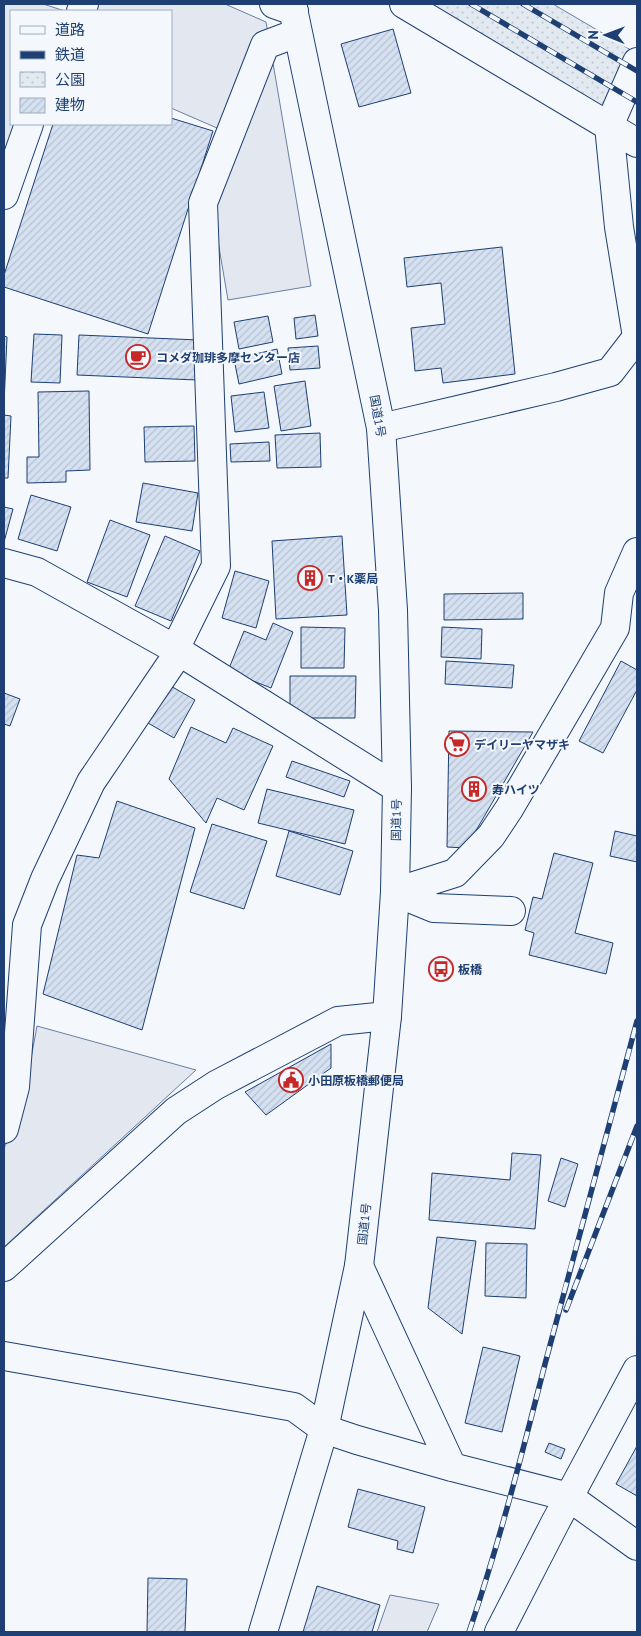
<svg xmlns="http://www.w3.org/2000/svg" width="641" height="1636" font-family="'PT Sans','Noto Sans JP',sans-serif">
	<defs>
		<pattern id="park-dots" width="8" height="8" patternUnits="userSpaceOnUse" patternTransform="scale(1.25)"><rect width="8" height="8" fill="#e3e9f0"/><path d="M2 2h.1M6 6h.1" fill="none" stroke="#c2c9d1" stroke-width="1.8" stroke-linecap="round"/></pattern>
		<pattern id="building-hatch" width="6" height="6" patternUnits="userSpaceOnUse" patternTransform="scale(1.25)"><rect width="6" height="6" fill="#d5e0f0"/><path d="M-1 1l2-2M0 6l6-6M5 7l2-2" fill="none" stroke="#b6c1d1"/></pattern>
	</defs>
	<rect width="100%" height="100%" fill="#f4f7fb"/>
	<path fill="url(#park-dots)" stroke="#687fa3" d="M426 4H553L631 50 605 111Z"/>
	<path fill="#e3e8f0" stroke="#687fa3" d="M4 4H43L65 11H11V124H31L4 202Z
		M98 4H225L266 22 311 286 228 300 212 206 240 138 171 108V11H95Z
		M37 1026 196 1070 4 1247V1148L20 1118Z
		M390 1595 439 1604 427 1632H377Z"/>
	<path fill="url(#building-hatch)" stroke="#1d3f73" d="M393 29 411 93 359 107 341 44Z
		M171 118 213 131 148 334 4 287V275L53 124H171Z
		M502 247 515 374 443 383 441 368 415 371 411 328 445 324 441 283 407 287 404 258Z
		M315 315 318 336 296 339 294 318Z
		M268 316 273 342 239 349 234 322Z
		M34 334 62 335 60 383 31 382Z
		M79 335 199 340 197 380 77 375Z
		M4 336 7 337 4 404Z
		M318 346 320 368 290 370 288 348Z
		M277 349 282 374 239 384 234 359Z
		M305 381 311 426 281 431 274 386Z
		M89 391 90 470 66 471V482L27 483V457H39L38 392Z
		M264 392 269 428 235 432 231 396Z
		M4 415 11 416 8 478H4Z
		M194 426 195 461 145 462 144 427Z
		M320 433 321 467 277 468 275 435Z
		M269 442 270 461 231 462 230 444Z
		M143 483 198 493 192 531 136 522Z
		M31 495 71 507 57 551 18 539Z
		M4 507 13 509 4 542Z
		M110 520 150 535 127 597 87 582Z
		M165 536 200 551 171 621 135 606Z
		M342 536 347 615 276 619 272 541Z
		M235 571 269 581 256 628 222 618Z
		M523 593V619L444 620V594Z
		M273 623 293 632 271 688 228 671 244 631 266 640Z
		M301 627 345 628 344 668H301Z
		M442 627 482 629 481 659 441 657Z
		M446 661 514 665 512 688 445 684Z
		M621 661 637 670V690L603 753 579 741Z
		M290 676H356L355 718H290Z
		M169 685 195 700 174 738 148 723Z
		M4 693 20 699 10 726 4 724Z
		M191 727 226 743 233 728 273 746 244 810 217 798 206 823 169 779Z
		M449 731 533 732 466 848 447 847Z
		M292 761 350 781 344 797 286 777Z
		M267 789 354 810 345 844 258 823Z
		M117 801 195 828 142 1030 43 994 77 855 99 858Z
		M212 824 267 841 244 909 190 892Z
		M289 831 353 851 340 895 276 876Z
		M615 831 637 836V862L610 856Z
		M554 853 593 863 575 933 613 943 606 974 529 955 534 933 525 930 533 897 542 899Z
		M331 1044V1068L266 1115 245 1092Z
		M512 1153 541 1155 535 1229 429 1220 432 1173 510 1180Z
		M561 1158 578 1164 565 1207 548 1201Z
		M437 1237 476 1241 462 1334 428 1308Z
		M486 1243 527 1244 526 1298 485 1296Z
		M483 1347 520 1356 502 1432 465 1423Z
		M549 1443 565 1449 561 1459 545 1452Z
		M637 1446V1496L616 1484Z
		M358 1489 425 1507 413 1553 397 1549 398 1541 348 1527Z
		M148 1578 187 1579 185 1632H147Z
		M317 1586 380 1605 372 1632H303Z"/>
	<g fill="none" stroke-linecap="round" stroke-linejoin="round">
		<defs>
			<path id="minor" d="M274 4 294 11
				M404 4 637 143
				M81 11 84 4
				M4 195 29 124
				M381 428 556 387 610 372 637 337 619 227 609 126 637 62
				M4 563 37 572 175 649 397 788
				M175 649 216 566 203 203 265 45 297 33
				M395 892 455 873 491 836 509 809 615 628 619 593 637 552
				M395 892 434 908 511 911
				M4 1129 15 1087 27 925 45 879 91 782 179 652
				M359 1266 452 1467
				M4 1267 176 1111 216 1085 338 1021 387 1016
				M4 1356 294 1407 324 1429 357 1440 452 1467 569 1497 637 1546
				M499 1632 555 1523 637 1370"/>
			<path id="highway" d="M263 1632 324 1429 359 1266 387 1016 395 892 397 788 393 610 381 428 292 4"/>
		</defs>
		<use href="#minor" stroke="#1d3f73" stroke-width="30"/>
		<use href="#highway" stroke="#1d3f73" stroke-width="30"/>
		<use href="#minor" stroke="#f4f7fb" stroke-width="28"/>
		<use href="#highway" stroke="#f4f7fb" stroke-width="28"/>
		<defs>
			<path id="rail" d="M471 4 637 102
				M523 4 637 71
				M566 1310 637 1126
				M469 1632C499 1544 522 1454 545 1364 575 1249 607 1135 637 1021"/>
		</defs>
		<use href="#rail" stroke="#1d3f73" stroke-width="5.5"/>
		<use href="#rail" stroke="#f4f7fb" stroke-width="4" stroke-dasharray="11" stroke-linecap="butt"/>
	</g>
	<defs>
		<symbol id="cafe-ring" viewBox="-11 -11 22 22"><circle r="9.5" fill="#f4f7fb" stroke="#c62828" stroke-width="1.5"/><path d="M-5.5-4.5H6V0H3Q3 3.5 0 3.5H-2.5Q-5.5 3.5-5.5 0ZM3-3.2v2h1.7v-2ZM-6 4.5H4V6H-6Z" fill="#c62828"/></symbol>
		<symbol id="building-ring" viewBox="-11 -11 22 22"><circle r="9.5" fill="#f4f7fb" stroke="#c62828" stroke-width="1.5"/><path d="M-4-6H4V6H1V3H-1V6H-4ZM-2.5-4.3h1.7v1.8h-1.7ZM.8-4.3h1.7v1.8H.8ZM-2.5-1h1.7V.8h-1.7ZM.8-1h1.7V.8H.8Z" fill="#c62828"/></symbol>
		<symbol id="supermarket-ring" viewBox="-11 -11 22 22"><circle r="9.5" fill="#f4f7fb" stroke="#c62828" stroke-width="1.5"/><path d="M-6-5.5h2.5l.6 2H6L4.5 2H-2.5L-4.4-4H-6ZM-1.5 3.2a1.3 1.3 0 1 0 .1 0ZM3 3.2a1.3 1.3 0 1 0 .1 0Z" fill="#c62828"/></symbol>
		<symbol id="bus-ring" viewBox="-11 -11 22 22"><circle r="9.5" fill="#f4f7fb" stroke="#c62828" stroke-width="1.5"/><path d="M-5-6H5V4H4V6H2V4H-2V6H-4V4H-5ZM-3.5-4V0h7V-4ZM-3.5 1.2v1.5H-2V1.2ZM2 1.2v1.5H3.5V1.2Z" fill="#c62828"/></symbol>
		<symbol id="civic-ring" viewBox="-11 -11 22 22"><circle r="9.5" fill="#f4f7fb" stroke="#c62828" stroke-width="1.5"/><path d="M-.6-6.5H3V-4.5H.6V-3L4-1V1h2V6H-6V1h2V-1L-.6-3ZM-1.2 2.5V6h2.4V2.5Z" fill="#c62828"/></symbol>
	</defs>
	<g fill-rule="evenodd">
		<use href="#cafe-ring" x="124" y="343" width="28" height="28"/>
		<use href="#building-ring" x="296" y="564" width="28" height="28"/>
		<use href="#supermarket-ring" x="443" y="730" width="28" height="28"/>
		<use href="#building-ring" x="460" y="775" width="28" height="28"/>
		<use href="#bus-ring" x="427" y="955" width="28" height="28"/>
		<use href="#civic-ring" x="277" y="1066" width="28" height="28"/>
	</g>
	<g text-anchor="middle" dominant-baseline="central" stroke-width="4" stroke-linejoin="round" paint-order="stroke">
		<g font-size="12" font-weight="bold" fill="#1d3f73" stroke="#f4f7fb" text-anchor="start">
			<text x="156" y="357">コメダ珈琲多摩センター店</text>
			<text x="328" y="578">T・K薬局</text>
			<text x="474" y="744">デイリーヤマザキ</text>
			<text x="492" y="789">寿ハイツ</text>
			<text x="458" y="969">板橋</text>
			<text x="308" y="1080">小田原板橋郵便局</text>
		</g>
		<g font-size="12" fill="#1d3f73" stroke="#f4f7fb">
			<text transform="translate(378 416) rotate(80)">国道1号</text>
			<text transform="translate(396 820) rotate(-89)">国道1号</text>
			<text transform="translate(364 1224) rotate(-84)">国道1号</text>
		</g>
	</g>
	<rect width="641" height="1636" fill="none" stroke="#1d3f73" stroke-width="10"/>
	<rect x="10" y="10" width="162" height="115" fill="#f4f7fb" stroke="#9eadc5"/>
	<rect x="20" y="26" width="25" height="8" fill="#f4f7fb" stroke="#9eadc5"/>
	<text x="55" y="35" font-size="15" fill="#1d3f73">道路</text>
	<rect x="20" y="51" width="25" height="8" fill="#1d3f73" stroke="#9eadc5"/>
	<text x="55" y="60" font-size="15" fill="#1d3f73">鉄道</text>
	<rect x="20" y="72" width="25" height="15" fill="url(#park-dots)" stroke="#9eadc5"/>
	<text x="55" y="85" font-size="15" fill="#1d3f73">公園</text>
	<rect x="20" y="98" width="25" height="15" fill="url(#building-hatch)" stroke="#9eadc5"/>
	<text x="55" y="110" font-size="15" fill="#1d3f73">建物</text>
	<g transform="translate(606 35) rotate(271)" stroke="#f4f7fb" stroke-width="4" paint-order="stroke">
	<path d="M0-4L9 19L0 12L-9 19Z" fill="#1d3f73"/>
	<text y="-8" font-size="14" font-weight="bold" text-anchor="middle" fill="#1d3f73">N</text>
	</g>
</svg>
